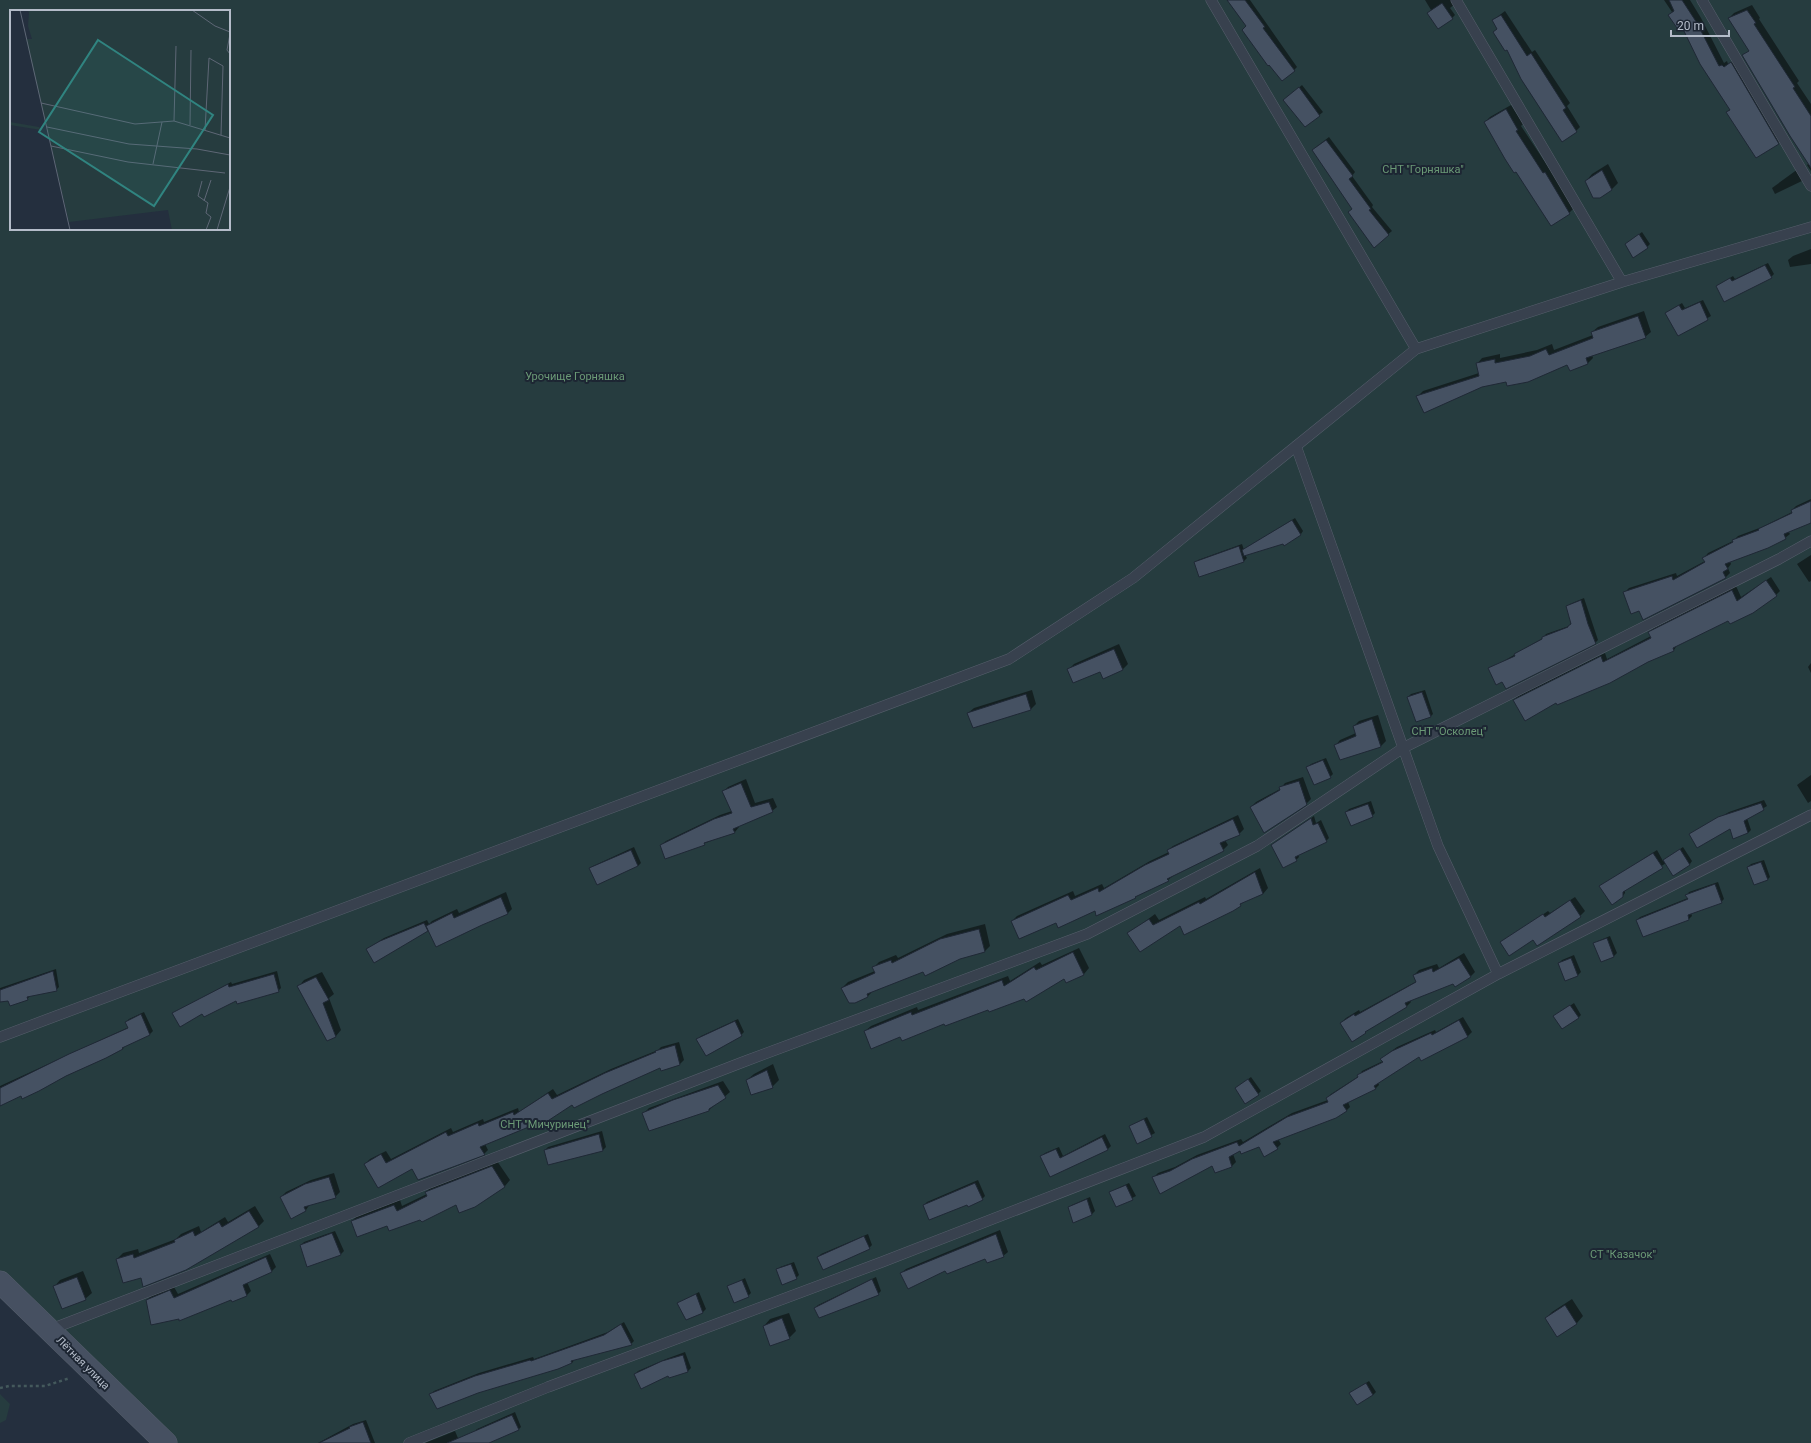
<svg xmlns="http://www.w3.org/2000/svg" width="1811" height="1443" font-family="Roboto,sans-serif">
	<rect width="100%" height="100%" fill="#242f3e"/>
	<path fill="#263c3f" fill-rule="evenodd" d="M0 0H1811V1443H163L0 1286ZM11 11H229V229H11Z
		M0 1394 10 1404 6 1420 0 1423Z"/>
	<path fill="#0007" d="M1231 0H1250L1297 67 1294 70 1247 26Z
		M1425 0H1454L1455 4 1450 8 1455 15 1452 18 1428 13 1431 10Z
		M1664 0H1690L1701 18 1724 63 1727 61 1728 64 1736 59 1782 138 1778 143 1727 112 1730 109 1681 24 1669 15 1672 12Z
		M1752 5 1760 18 1759 19 1799 81 1797 83 1811 104V171L1807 165 1809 163 1743 56 1750 50 1729 18 1734 13Z
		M1505 11 1532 52 1535 50 1570 103 1567 106 1580 127 1576 131 1498 29 1493 20Z
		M1302 85 1323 112 1306 126 1288 97Z
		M1511 105 1523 124 1521 126 1549 168 1550 167 1574 208 1569 213 1485 122 1490 117Z
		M1329 137 1355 172 1352 176 1373 205 1372 207 1392 231 1374 246 1316 147Z
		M1608 164 1618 183 1612 189 1586 181 1592 174Z
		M1798 169 1804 180 1775 194 1772 188Z
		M1642 232 1650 244 1647 247 1626 244Z
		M1811 249V264L1790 267 1788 260 1793 256Z
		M1768 263 1774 274 1771 277 1717 286 1733 276 1735 279Z
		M1703 300 1711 316 1679 334 1669 311 1682 303 1685 308Z
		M1644 311 1651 332 1645 337 1592 355 1593 358 1588 363 1571 370 1568 363 1507 381 1418 396 1423 391 1479 373 1477 364 1482 358 1500 354V358L1537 350 1552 344 1554 350 1593 335 1592 332 1598 327Z
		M1811 499V522L1788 531 1790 534 1785 538 1730 561 1731 564 1728 568 1730 573 1726 577 1644 619 1640 610 1625 592 1629 588 1676 573 1677 576 1705 561 1704 558 1708 553 1733 541 1738 536 1762 527 1792 512V510L1796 506Z
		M1295 518 1303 531 1301 534 1283 542 1245 555 1247 558 1244 561 1195 563 1198 560 1242 544 1244 550Z
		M1811 555V581L1809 582 1797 564Z
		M1771 577 1780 591 1776 595 1677 645 1674 650 1557 704 1556 702 1514 700 1518 696 1605 653 1607 659 1651 636 1649 632 1654 628 1736 586 1741 597Z
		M1584 598 1598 640 1595 643 1503 681 1490 669 1543 638 1546 634 1569 626 1571 623 1567 607 1570 604Z
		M1119 644 1128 664 1123 669 1103 678 1100 671 1068 670 1074 664Z
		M1811 663V673L1808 667Z
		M1032 690 1036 704 1031 709 974 727 968 713 974 708Z
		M1425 690 1433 714 1430 717 1408 697 1411 694Z
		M1378 715 1386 741 1381 746 1341 759 1335 746 1340 740 1356 733 1354 726 1359 721Z
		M1326 758 1333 774 1330 777 1308 767 1311 764Z
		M1811 775V801L1808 803 1797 785Z
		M1303 777 1311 799 1306 804 1251 807 1256 802 1280 789 1285 783Z
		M746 779 755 803 773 798 777 807 772 811 738 826 739 827 735 832 665 858 661 845 666 841 720 815 732 811 724 791 728 787Z
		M1764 800 1767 806 1747 818 1751 830 1748 833 1734 837 1731 828 1690 835 1729 812Z
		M1371 801 1375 813 1372 816 1346 812 1349 809Z
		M1238 815 1244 829 1239 834 1225 840 1228 845 1223 850 1173 876 1168 880 1135 897 1057 922 1012 921 1017 916 1073 891 1075 896 1102 884 1104 888 1150 861 1169 852 1168 850 1173 846Z
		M1314 816 1316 823 1321 820 1329 838 1326 841 1298 854 1299 857 1296 860 1272 845Z
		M634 847 641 863 638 866 590 868 593 866Z
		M1683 847 1692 861 1690 864 1666 863 1625 890V893L1622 897 1601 886 1657 850 1663 861Z
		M1764 860 1770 877 1767 880 1748 867 1751 864Z
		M1260 868 1268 888 1263 894 1245 901 1240 905 1181 925 1128 934 1155 914 1159 920 1205 897 1206 899Z
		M1718 882 1724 899 1721 902 1691 913 1692 916 1689 919 1637 920 1640 917 1688 898 1687 895 1689 892Z
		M506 892 512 909 507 914 428 929 367 949 384 938 427 920 429 924 432 921 457 909 459 913Z
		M1575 897 1585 911 1580 916 1533 939 1502 942 1548 911 1550 913Z
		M985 924 990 946 985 951 960 958 924 971 874 990 868 996 854 1002 842 988 848 982 875 971 873 968 879 962 896 955 898 958 947 934Z
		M1610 936 1617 953 1614 956 1601 961 1595 944 1598 941Z
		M1079 948 1089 968 1084 974 1066 982 1064 978 1025 998 901 1036 865 1031 871 1026 917 1007 918 1010 1008 976 1010 981 1040 962 1042 965Z
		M1464 953 1475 972 1470 977 1410 1000 1411 1002 1406 1007 1370 1028 1353 1041 1341 1023 1346 1018 1359 1010 1360 1012 1417 981 1414 975 1419 970 1437 964 1439 968Z
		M1574 955 1581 972 1578 975 1565 980 1559 963 1562 960Z
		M56 969 59 987 56 990 30 996 27 999 0 1001V988Z
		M277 971 281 988 278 991 237 1000 203 1012 173 1014 231 982 232 984Z
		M322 972 334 994 329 998 341 1030 336 1036 328 1039 299 986 304 980Z
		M1574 1003 1581 1015 1578 1018 1555 1016Z
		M144 1012 153 1031 150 1034 125 1045 123 1049 106 1058 0 1105V1086L129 1027 126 1022 129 1019Z
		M1463 1017 1472 1032 1468 1036 1422 1060 1420 1055 1378 1082 1379 1085 1375 1089 1348 1102 1350 1107 1346 1111 1278 1139 1281 1144 1277 1148 1259 1146 1241 1150 1233 1154 1236 1162 1232 1166 1215 1172 1213 1165 1154 1177 1158 1173 1175 1167 1197 1155 1241 1139 1243 1142 1292 1113 1328 1100 1327 1098 1331 1094 1359 1076 1362 1071 1383 1061 1382 1059 1386 1055 1397 1047 1435 1030 1436 1032Z
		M738 1019 744 1032 741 1035 698 1039 701 1036Z
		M679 1042 684 1060 680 1064 662 1069 661 1067 573 1103 536 1123 485 1144 488 1150 484 1154 412 1167 365 1164 370 1159 386 1151 391 1159 451 1128 453 1132 483 1119 484 1122 518 1108 519 1112 553 1089 557 1095 611 1069 658 1050 661 1047Z
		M773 1064 779 1080 772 1087 747 1080 754 1074Z
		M1251 1077 1261 1091 1258 1094 1236 1088Z
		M723 1081 730 1092 709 1110 644 1113 649 1108Z
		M1147 1117 1155 1133 1138 1142 1130 1126Z
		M602 1131 606 1147 603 1150H545L548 1147Z
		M1105 1134 1111 1146 1108 1149 1050 1176 1042 1156 1045 1153 1059 1147 1063 1156Z
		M497 1161 510 1180 505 1186 474 1206 456 1204 421 1219 387 1224 352 1221 357 1216 400 1200 402 1206 427 1194 426 1192 431 1187Z
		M334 1173 340 1192 335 1197 310 1204 306 1210 291 1217 281 1197 286 1192 311 1180Z
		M978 1180 985 1196 982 1199 967 1203 924 1205 927 1202Z
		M1129 1183 1136 1196 1116 1206 1110 1192Z
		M1090 1197 1095 1211 1092 1214 1069 1208 1072 1205Z
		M255 1206 264 1221 258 1227 142 1277 117 1259 123 1253 138 1249 139 1253 176 1239 181 1234 199 1226 201 1232 225 1217 228 1222Z
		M1000 1230 1008 1252 1003 1256 986 1258 946 1269 901 1273 906 1269Z
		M335 1231 344 1251 341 1254 307 1266 301 1245 304 1242Z
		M868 1234 872 1245 869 1248 818 1257 821 1254Z
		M270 1254 276 1267 272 1271 247 1282 251 1291 247 1295 231 1299 147 1300 151 1296 174 1287 178 1294Z
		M794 1262 799 1275 796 1278 777 1270 780 1267Z
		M83 1271 92 1293 85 1299 54 1287 60 1280Z
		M876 1277 881 1291 878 1294 815 1308 818 1305Z
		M745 1278 751 1293 748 1296 728 1287Z
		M699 1292 706 1309 703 1312 687 1319 679 1303Z
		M1572 1299 1583 1316 1577 1323 1557 1336 1546 1318 1552 1312Z
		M789 1313 796 1331 789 1338 764 1326 770 1319Z
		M624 1322 634 1341 631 1344 575 1359 572 1363 431 1394 434 1391 479 1373 533 1357 534 1359 608 1332Z
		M685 1352 691 1368 688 1371 669 1375 635 1374 638 1371 666 1359Z
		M1369 1381 1376 1392 1373 1395 1350 1393Z
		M515 1412 521 1427 518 1430 486 1443H478L474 1432 477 1429Z
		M366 1420 375 1443H318L353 1424Z
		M455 1431 460 1443H425Z"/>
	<path fill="#455162" stroke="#1f2835" d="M1227 0H1245L1265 27 1263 28 1295 71 1282 81 1269 65 1268 66 1242 30 1246 26Z
		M1669 0H1682L1697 23 1719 66 1722 65 1724 67 1731 62 1779 144 1756 158 1726 112 1730 110 1700 64 1681 25 1677 28 1668 15 1674 11Z
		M1442 3 1453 19 1438 29 1427 13Z
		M1747 10 1756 23 1754 24 1795 87 1793 88 1811 116V168L1790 136 1742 55 1749 51 1728 18Z
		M1501 15 1527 56 1531 53 1566 108 1563 110 1577 132 1562 142 1521 79 1507 50 1505 51 1493 32 1497 29 1492 20Z
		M1299 87 1320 116 1305 127 1283 100Z
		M1506 109 1518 130 1516 131 1543 173 1545 172 1570 214 1551 226 1516 172 1514 173 1505 159 1484 122Z
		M1326 140 1353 176 1349 179 1371 209 1369 210 1389 235 1374 248 1348 212 1352 209 1312 150Z
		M1602 170 1612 190 1600 198H1593L1585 181Z
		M1639 234 1648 248 1633 258 1625 244Z
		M1765 265 1772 278 1724 302 1716 286 1730 278 1732 281Z
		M1700 302 1708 320 1678 336 1665 313 1679 305 1682 310Z
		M1638 316 1646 338 1586 358 1588 364 1570 371 1567 365 1528 382 1507 386 1506 382 1482 387 1424 413 1416 396 1479 376 1476 363 1495 359V363L1530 356 1546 349 1549 355 1593 338 1591 332Z
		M1811 501V523L1784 534 1786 539 1768 548 1725 564 1728 569 1723 572 1726 578 1643 620 1639 611 1631 614 1623 592 1672 576 1673 580 1705 562 1702 558 1733 542 1732 540 1759 530 1758 529 1792 513 1791 510Z
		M1292 520 1301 535 1284 546 1283 544 1244 556 1242 550Z
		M1239 546 1244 562 1199 577 1194 562Z
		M1766 580 1777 596 1753 613 1730 624 1728 621 1673 648 1674 651 1648 662 1610 683 1557 705 1556 703 1525 721 1513 700 1601 656 1603 662 1651 638 1648 632 1732 590 1737 601Z
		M1581 600 1588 624 1596 644 1506 689 1502 682 1496 685 1488 668 1515 656 1514 654 1542 639V637L1568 627V626L1571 624 1566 606Z
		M1114 649 1123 670 1103 679 1100 672 1073 683 1067 669Z
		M1422 692 1431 717 1416 722 1407 697Z
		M1026 694 1031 710 973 728 967 713Z
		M1372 719 1381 747 1340 760 1334 745 1356 736 1353 726Z
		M1323 760 1331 778 1314 785 1306 767Z
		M1299 781 1307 805 1264 833 1250 807 1280 790 1279 787Z
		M741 783 751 807 769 802 773 812 733 829 735 833 704 843 705 845 665 859 660 845 714 819 732 813 722 791Z
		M1761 803 1764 810 1744 821 1748 833 1733 839 1730 829 1697 848 1689 834 1718 817Z
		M1368 804 1373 817 1351 826 1345 812Z
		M1311 818 1313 825 1318 823 1327 842 1295 857 1297 861 1283 868 1271 845Z
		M1233 819 1240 835 1220 843 1224 851 1167 879 1169 881 1135 897 1136 898 1096 916 1095 911 1058 928 1056 923 1019 939 1011 921 1068 895 1071 900 1098 888 1099 892 1145 865 1169 854 1167 850Z
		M1680 849 1690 865 1673 876 1663 860Z
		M631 850 638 866 597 885 589 868Z
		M1653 853 1663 868 1623 892V897L1612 905 1599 886Z
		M1761 862 1768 880 1754 885 1747 867Z
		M1255 872 1263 894 1240 904 1241 906 1233 911 1184 935 1180 926 1140 952 1127 933 1149 919 1153 925 1199 902 1200 904Z
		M1715 884 1722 903 1688 915 1689 920 1643 937 1636 920 1688 899 1685 895Z
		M501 897 508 914 482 925 436 947 426 926 452 913 454 918Z
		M1570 900 1581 917 1537 946 1533 940 1509 956 1500 942 1543 914 1545 917Z
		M424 923 428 931 374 963 366 949 380 941Z
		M979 929 985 952 960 959 925 976 923 972 867 994 868 997 855 1003H849L841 988 875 973 872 967 891 960 892 963 940 939Z
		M1607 938 1614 957 1601 962 1593 943Z
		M1073 952 1084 975 1066 983 1064 979 1026 1002 1024 999 989 1012 988 1010 945 1026 944 1024 902 1041 900 1037 871 1049 864 1031 911 1012 912 1015 1002 980 1004 986 1034 967 1036 970Z
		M1459 958 1471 977 1455 987 1453 984 1405 1003 1407 1007 1365 1032 1366 1033 1352 1042 1340 1023 1354 1014 1355 1016 1416 982 1413 975 1432 968 1433 972Z
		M1571 958 1578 976 1565 981 1558 963Z
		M53 971 57 991 27 997 28 1000 10 1006 8 1001 0 1002V990Z
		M274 974 279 992 237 1004 236 1001 204 1017 202 1014 180 1027 172 1013 228 984 229 987Z
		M316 977 329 1000 323 1003 336 1037 327 1041 297 986Z
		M1570 1005 1579 1018 1562 1029 1553 1016Z
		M141 1014 150 1035 122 1048 123 1049 106 1058 66 1076 39 1091 22 1099 21 1096 0 1106V1088L69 1054 128 1028 125 1022Z
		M1459 1020 1468 1037 1421 1061 1419 1057 1374 1086 1376 1089 1343 1105 1347 1111 1336 1118 1273 1142 1278 1149 1264 1157 1259 1147 1241 1154 1240 1151 1229 1157 1232 1167 1215 1173 1212 1166 1160 1194 1152 1177 1170 1171 1192 1159 1237 1142 1239 1146 1287 1117 1328 1102 1326 1098 1358 1077 1357 1075 1383 1062 1380 1059 1392 1051 1431 1033 1432 1035Z
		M735 1021 742 1036 706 1056 696 1039Z
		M675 1045 680 1065 661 1071 660 1068 602 1094 574 1108 572 1105 537 1128 536 1124 480 1147 485 1155 418 1180 412 1169 378 1188 364 1164 381 1154 386 1163 446 1132 448 1136 478 1123 479 1126 513 1112 514 1115 548 1093 552 1099 605 1073 656 1052 655 1051Z
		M767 1070 773 1088 751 1095 746 1080Z
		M1248 1079 1259 1095 1245 1104 1235 1088Z
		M718 1085 726 1098 709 1109V1111L649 1131 642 1113 673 1100Z
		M1144 1119 1152 1137 1137 1144 1129 1126Z
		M599 1134 603 1151 548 1165 544 1150Z
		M1102 1137 1108 1150 1050 1177 1040 1156 1056 1149 1060 1158Z
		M492 1166 505 1187 475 1207 459 1213 456 1205 422 1222 420 1220 389 1231 387 1226 357 1237 351 1221 394 1205 397 1211 427 1196 425 1192Z
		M329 1177 336 1198 304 1207 306 1211 291 1219 280 1197 305 1184Z
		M975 1183 983 1200 968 1207 967 1205 929 1220 923 1205Z
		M1126 1185 1133 1200 1116 1207 1109 1192Z
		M1087 1199 1092 1215 1073 1223 1068 1207Z
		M249 1211 259 1227 186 1270 143 1287 141 1278 123 1283 116 1259 133 1254 134 1258 175 1242 174 1240 193 1231 195 1236 219 1222 222 1227Z
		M332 1233 341 1255 307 1267 300 1245Z
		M996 1234 1004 1257 987 1263 985 1259 947 1274 945 1271 908 1289 900 1273Z
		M864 1236 870 1249 823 1270 817 1257Z
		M266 1257 272 1272 243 1285 247 1296 232 1302 231 1300 179 1321V1319L151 1325 146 1300 170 1290 174 1298Z
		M791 1264 797 1279 782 1285 776 1269Z
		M77 1277 86 1300 62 1309 53 1286Z
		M872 1279 879 1295 819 1318 814 1308Z
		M742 1280 749 1297 734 1303 727 1286Z
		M696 1294 703 1313 686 1320 677 1303Z
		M1565 1305 1577 1324 1557 1337 1545 1318Z
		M782 1318 790 1339 770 1346 763 1326Z
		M621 1324 632 1345 571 1361 572 1363 558 1369 478 1393 437 1409 429 1394 475 1376 530 1360 531 1361 604 1335Z
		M683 1355 688 1372 669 1378 668 1376 641 1389 634 1374 662 1361Z
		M1366 1383 1373 1395 1357 1405 1349 1393Z
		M512 1415 519 1430 489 1443H447Z
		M363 1422 371 1443H319L350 1428 349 1427Z"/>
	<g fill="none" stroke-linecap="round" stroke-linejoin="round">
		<defs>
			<path id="lane" d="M1211 0 1416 349
				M1456 0 1622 282
				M1702 0 1811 186
				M1296 446 1438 846 1498 974
				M0 1037 1009 659 1133 578 1416 349 1622 282 1811 227
				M49 1330 743 1062 1087 934 1257 846 1403 748 1779 559 1811 541
				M409 1443 548 1387 882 1262 1204 1137 1498 974 1811 815"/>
			<path id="secondary" d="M0 1282 166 1443"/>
		</defs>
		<use href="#lane" stroke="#565f6c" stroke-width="11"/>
		<use href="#secondary" stroke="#565f6c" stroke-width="23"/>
		<path stroke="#44595c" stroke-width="2.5" stroke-dasharray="3 3" stroke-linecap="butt" d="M0 1388 9 1386H45L70 1378"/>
		<use href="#lane" stroke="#38414e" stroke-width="10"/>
		<use href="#secondary" stroke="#465061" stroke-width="22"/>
	</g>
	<g text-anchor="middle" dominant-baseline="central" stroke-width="4" stroke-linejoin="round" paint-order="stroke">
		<g font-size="11" fill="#6b9a76" stroke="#1d2633">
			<text x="1423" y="169">СНТ "Горняшка"</text>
			<text x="575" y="376">Урочище Горняшка</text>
			<text x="1449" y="731">СНТ "Осколец"</text>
			<text x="545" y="1124">СНТ "Мичуринец"</text>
			<text x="1623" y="1254">СТ "Казачок"</text>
		</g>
		<g font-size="11" fill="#b4bcc9" stroke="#1d2633">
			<text transform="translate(83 1363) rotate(45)">Лётная улица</text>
		</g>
	</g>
	<g transform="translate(10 10)">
		<rect width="220" height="220" fill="#242f3e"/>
		<path d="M17 0H220V220H162L158 200 59 212 16 29H22L18 16 19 2ZM0 112 29 117 31 120 0 115Z" fill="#263c3f"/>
		<path fill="none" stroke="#5e6776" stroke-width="1" d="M10 0 60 220M182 0 205 16 220 22M220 24 217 40 220 44M31 93 125 114 164 111 220 128M164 111 166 36M180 115 181 40M37 117 119 134 187 139 220 145M195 120 199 48 213 56 211 125M41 136 118 152 215 163M143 154 152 112M192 171 188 186 198 193 196 203 201 207 196 220M194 191 201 170M207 220 220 177"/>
		<path fill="#308480" fill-opacity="0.15" stroke="#308480" stroke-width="2" d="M88 30 203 105 144 196 29 122Z"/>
		<rect width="220" height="220" fill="none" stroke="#b4bcc9" stroke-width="2"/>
	</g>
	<path d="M1671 30v6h58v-6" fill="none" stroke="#b4bcc9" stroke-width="2"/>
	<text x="1677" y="30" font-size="12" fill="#b4bcc9" stroke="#1d2633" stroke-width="3" paint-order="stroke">20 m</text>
</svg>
